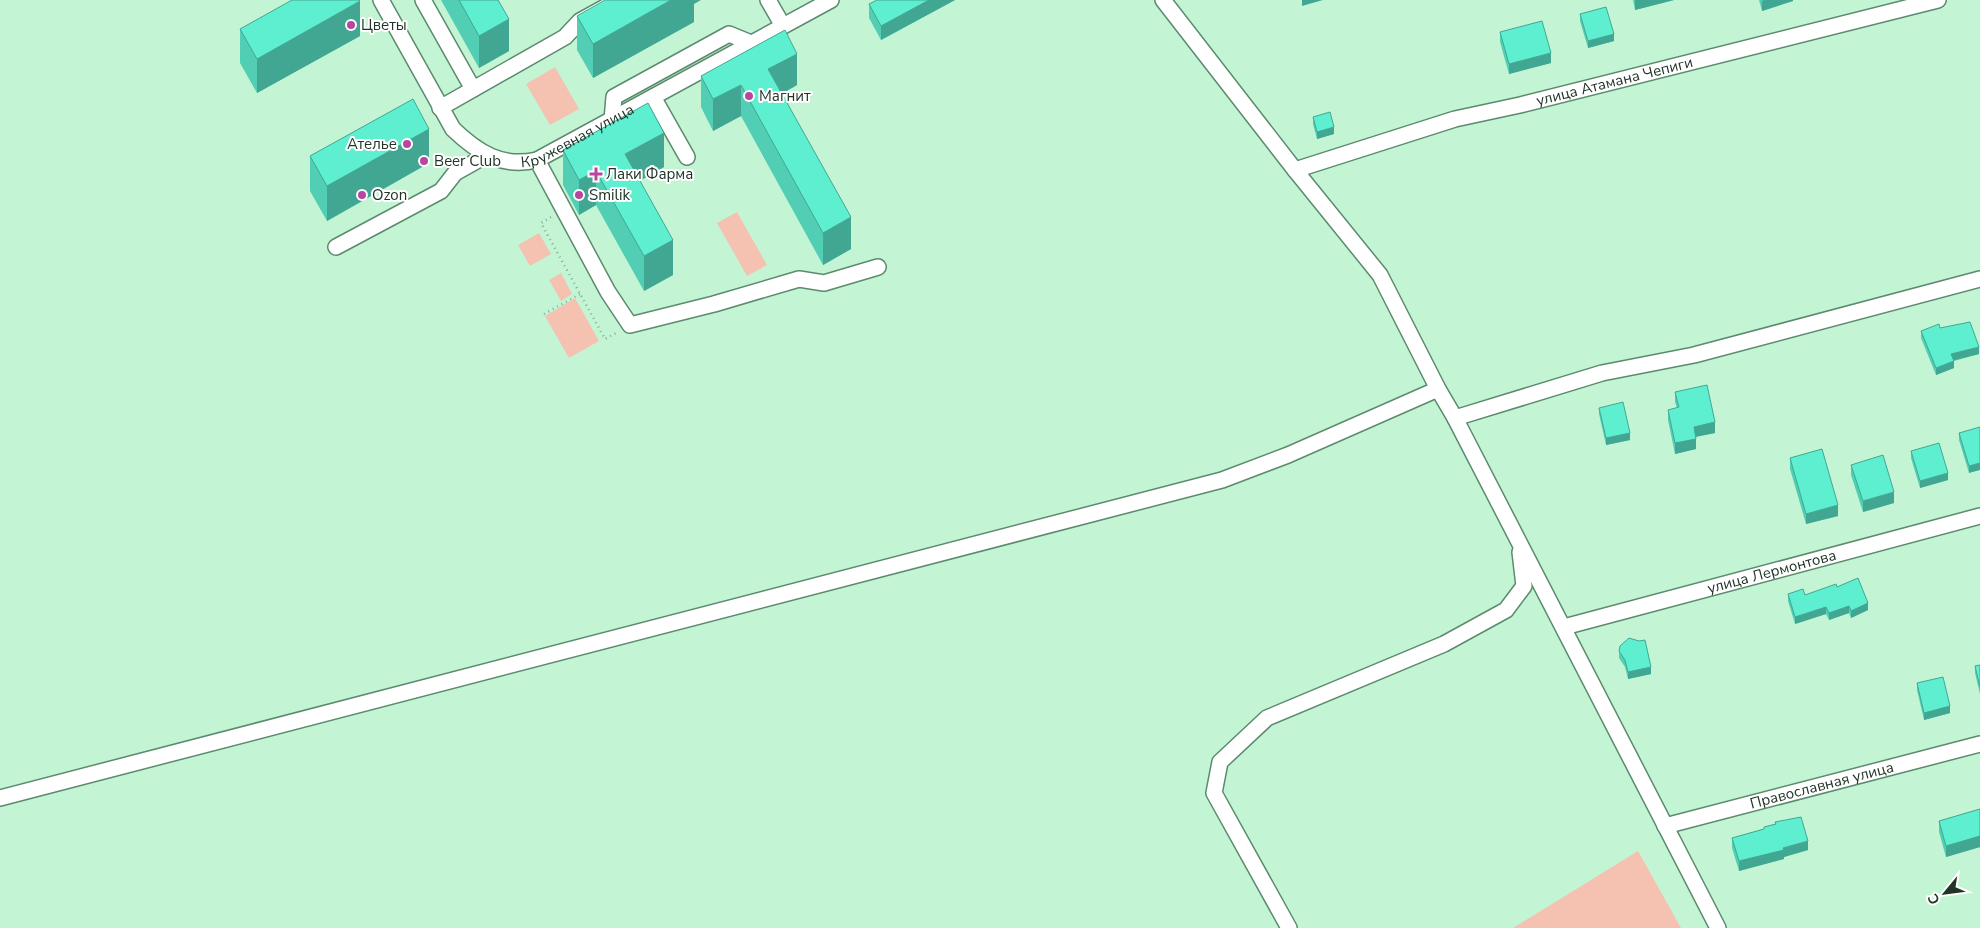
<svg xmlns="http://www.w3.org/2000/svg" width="1980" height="928" font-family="'Nunito Sans',sans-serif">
	<rect width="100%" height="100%" fill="#c3f5d5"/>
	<path fill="#f5c1b1" d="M555 67 579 109 550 125 526 84Z
		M737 212 767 265 747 276 717 223Z
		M539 233 551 254 530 266 518 245Z
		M561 273 572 294 561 301 549 280Z
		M575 298 599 341 569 358 545 316Z
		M1638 851 1681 928H1513Z"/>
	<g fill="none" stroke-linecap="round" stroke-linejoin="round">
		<defs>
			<g id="minor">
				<path id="s1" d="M381 0 453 129C478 153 502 168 537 160L831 0"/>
				<path d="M423 0 473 89"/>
				<path d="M768 0 783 26"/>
				<path d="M1163 0 1295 170 1380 275 1438 389 1455 418 1718 928"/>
				<path d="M653 97 687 157"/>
				<path d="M440 108 565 37 580 21 618 0"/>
				<path d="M612 120 614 97 729 34 751 43"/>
				<path d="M537 160 608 292 630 325 714 304 799 279 824 283 878 267"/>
				<path id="s2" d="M1295 170 1455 119 1520 105 1938 0"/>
				<path d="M336 247 441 191 455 173 487 155"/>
				<path d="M1455 418 1602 373 1694 355 1980 279"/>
				<path id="s3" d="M1564 627 1980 516"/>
				<path d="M0 798 1222 480 1288 455 1438 389"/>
				<path id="s4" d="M1665 826 1980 744"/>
				<path d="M1289 928 1214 793 1220 762 1267 718 1444 644 1506 610 1524 586 1520 552"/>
			</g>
		</defs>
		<use href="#minor" stroke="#5c8a6e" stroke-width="18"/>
		<path stroke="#86ad94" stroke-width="2.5" stroke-dasharray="1 4" stroke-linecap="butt" d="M551 217 541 223 605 339 618 332
			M544 314 580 294"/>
		<use href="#minor" stroke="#fff" stroke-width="15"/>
	</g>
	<path fill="#51ceb4" d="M441 0H498L509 51 479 68Z
		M955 0 881 40 869 18V4Z
		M1633 0H1674L1635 10Z
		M1759 0H1793V1L1762 11Z
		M694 4V22L593 78 577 50V16Z
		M1580 14 1614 41 1588 48 1580 21Z
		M240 29 360 36 257 93 240 63Z
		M1500 32 1551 63 1509 74 1500 42Z
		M701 76 797 85 782 94 851 249 823 265 741 116 713 131 701 107Z
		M1313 117 1334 134 1317 139 1313 124Z
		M563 150 664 167 640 181 673 275 644 291 596 205 579 215 563 185Z
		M310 156 429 163 327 221 310 191Z
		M1940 328 1979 354 1954 361V368L1936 375 1921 338V331Z
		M1675 392 1715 433 1696 437V449L1675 454 1668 420V410L1677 408 1675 402Z
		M1599 408 1630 440 1606 445 1599 414Z
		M1980 427 1969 473 1959 440V433Z
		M1911 451 1948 480 1920 488 1911 458Z
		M1790 458 1838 516 1806 524 1790 469Z
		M1851 465 1894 503 1863 512 1851 475Z
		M1837 587 1868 610 1851 618 1849 613 1829 620 1826 614 1795 624 1788 601V594L1805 595Z
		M1619 651 1651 674 1628 679 1625 667 1619 658Z
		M1980 665V694L1975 673V666Z
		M1917 683 1950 713 1924 720 1917 690Z
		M1980 809V847L1946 857 1939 832V821Z
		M1775 822 1808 850 1784 857V859L1739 871 1732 848V838L1764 829V827L1775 824Z"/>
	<path fill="#42a792" d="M671 0H701L694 4V22L593 78V44Z
		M929 0H955L881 40V26Z
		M1302 0H1323L1302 6Z
		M1635 0H1674L1635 10Z
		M1765 0H1793V1L1762 11V1Z
		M360 1V36L257 93V59Z
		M509 19V51L479 68V36Z
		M1614 34V41L1588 48V41Z
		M1551 53V63L1509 74V64Z
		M797 54V85L768 101V69Z
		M741 85V116L713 131V99Z
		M1334 127V134L1317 139V132Z
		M429 129V163L327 221V186Z
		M664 133V167L625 189V154Z
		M596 171V205L579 215V180Z
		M851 217V249L823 265V233Z
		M673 240V275L644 291V256Z
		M1979 347V354L1951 361V354Z
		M1954 361V368L1936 375V368Z
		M1715 422V433L1694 437V427Z
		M1630 433V440L1606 445V438Z
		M1696 439V449L1675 454V443Z
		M1980 463V470L1969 473V466Z
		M1948 473V480L1920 488V481Z
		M1894 492V503L1863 512V501Z
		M1838 505V516L1806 524V514Z
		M1868 603V610L1851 618V611Z
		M1849 606V613L1829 620V613Z
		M1826 607V614L1795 624V617Z
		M1651 667V674L1628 679V672Z
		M1950 706V713L1924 720V713Z
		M1980 836V847L1946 857V846Z
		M1808 841V850L1784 857V859L1739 871V861Z"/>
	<path fill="#5eefd1" stroke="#42a792" d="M292 0H359L360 1 257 59 240 29Z
		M459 0H498L509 19 479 36Z
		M605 0H671L593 44 577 16Z
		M877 0H929L881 26 869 4Z
		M1606 7 1614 34 1588 41 1580 14Z
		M1542 21 1551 53 1509 64 1500 32Z
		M785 30 797 54 768 69 851 217 823 233 741 85 713 99 701 76Z
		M413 99 429 129 327 186 310 156Z
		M648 103 664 133 625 154 673 240 644 256 596 171 579 180 563 150Z
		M1330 112 1334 127 1317 132 1313 117Z
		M1970 322 1979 347 1951 354 1954 361 1936 368 1921 331 1939 324 1940 328Z
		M1707 385 1715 422 1694 427 1696 439 1675 443 1668 410 1679 407 1675 392Z
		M1623 402 1630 433 1606 438 1599 408Z
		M1980 427V463L1969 466 1959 433Z
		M1939 443 1948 473 1920 481 1911 451Z
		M1822 449 1838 505 1806 514 1790 458Z
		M1883 455 1894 492 1863 501 1851 465Z
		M1858 578 1868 603 1851 611 1849 606 1829 613 1826 607 1795 617 1788 594 1803 589 1805 595 1836 584 1837 587Z
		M1629 638 1639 641 1645 640 1651 667 1628 672 1625 660 1619 651 1620 646Z
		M1980 665V687L1975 666Z
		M1943 677 1950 706 1924 713 1917 683Z
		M1980 809V836L1946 846 1939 821Z
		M1801 817 1808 841 1783 848 1784 850 1739 861 1732 838 1764 829V827L1776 824 1775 822Z"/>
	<g fill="#b846a0" stroke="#fff" stroke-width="2">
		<circle cx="351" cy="25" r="5"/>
		<circle cx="749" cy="96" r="5"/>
		<circle cx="407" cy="144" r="5"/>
		<circle cx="424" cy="161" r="5"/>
		<path d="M593.5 166.5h5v5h5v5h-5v5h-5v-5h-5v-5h5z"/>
		<circle cx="362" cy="195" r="5"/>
		<circle cx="579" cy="195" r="5"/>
	</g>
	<g text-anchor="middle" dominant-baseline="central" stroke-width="4" stroke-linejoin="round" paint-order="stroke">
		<g font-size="15" fill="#203428" stroke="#fff" text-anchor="start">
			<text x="361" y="25">Цветы</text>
			<text x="759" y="96">Магнит</text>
			<text x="397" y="144" text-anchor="end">Ателье</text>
			<text x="434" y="161">Beer Club</text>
			<text x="606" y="174">Лаки Фарма</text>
			<text x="372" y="195">Ozon</text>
			<text x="589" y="195">Smilik</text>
		</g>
		<g font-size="15" fill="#203428" stroke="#fff">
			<text stroke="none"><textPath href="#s2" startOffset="332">улица Атамана Чепиги</textPath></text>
			<text stroke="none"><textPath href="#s1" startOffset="288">Кружевная улица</textPath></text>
			<text stroke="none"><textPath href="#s3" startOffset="215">улица Лермонтова</textPath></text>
			<text stroke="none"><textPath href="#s4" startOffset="162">Православная улица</textPath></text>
		</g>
	</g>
	<g transform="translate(1945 893) rotate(241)" stroke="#ffffff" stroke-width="4" paint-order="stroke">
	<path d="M0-4L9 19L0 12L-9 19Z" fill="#203428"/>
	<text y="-8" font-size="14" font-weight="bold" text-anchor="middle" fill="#203428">С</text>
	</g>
</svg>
